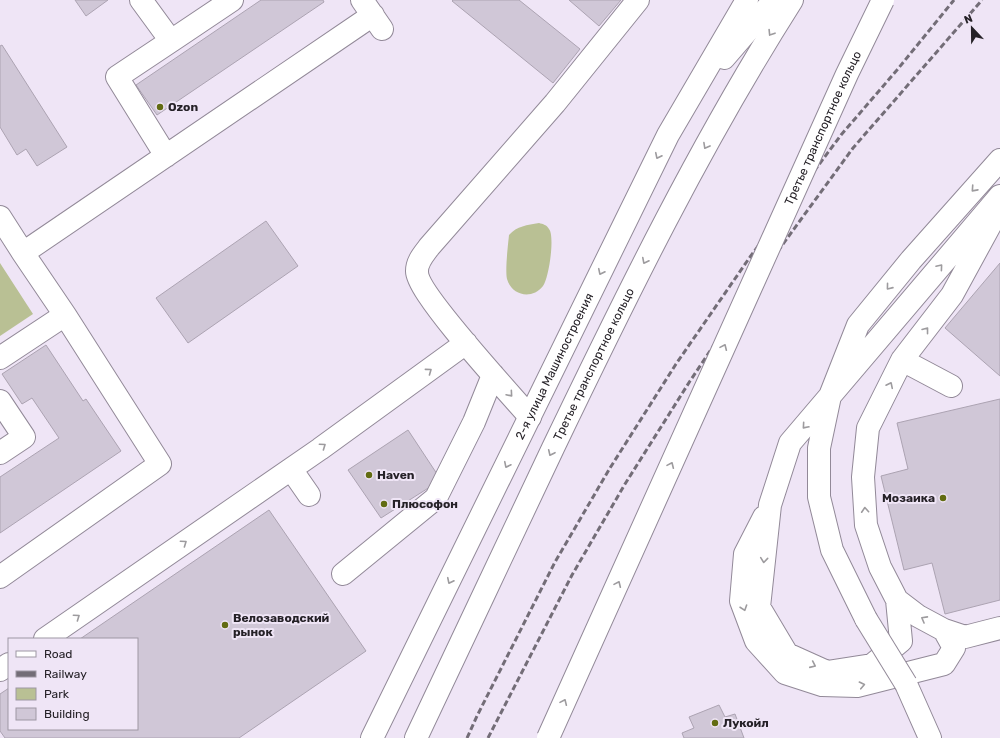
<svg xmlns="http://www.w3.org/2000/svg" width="1000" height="738" font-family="Rubik,sans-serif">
	<rect width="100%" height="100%" fill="#efe5f6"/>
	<path fill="#b9c094" d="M539 223C543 224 547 225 549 229 555 236 549 278 543 286 532 300 512 296 507 279 505 270 508 245 509 235 517 226 527 225 539 223Z
		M0 263 33 314 0 336Z"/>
	<path fill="#d0c7d7" stroke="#aca3b2" d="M75 0H108L86 16Z
		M261 0H323L324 2 157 115 136 85Z
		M453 0H519L580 49 553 83 452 1Z
		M569 0H621L599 26Z
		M2 45 67 147 37 166 26 149 17 155 0 127V46Z
		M266 221 298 266 188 343 156 298Z
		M1000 263V376L945 328Z
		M46 345 83 401 86 399 121 451 0 533V477L59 438 32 398 22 404 2 374Z
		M1000 399V600L945 614 932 563 904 570 881 476 908 469 897 423Z
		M408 430 441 480 381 518 348 470Z
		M269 510 366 651 239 738H5L0 731V694L9 688V729H137V639H80Z
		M719 705 725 717 735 714 744 738H684L682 733 694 728 689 717Z"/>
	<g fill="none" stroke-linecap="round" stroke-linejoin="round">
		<defs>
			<path id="minor" d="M141 0 171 41 117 77 166 156
				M362 0 382 29
				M171 41 232 0
				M0 217 23 253 373 15
				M994 218 952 295 902 360 868 428 863 477 866 525 880 567 897 600 918 616 944 630 965 637 1000 628
				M0 358 65 315
				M902 360 951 386
				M0 401 24 437 0 453
				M530 417C511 395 416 292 417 271 417 261 424 254 429 247L555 103 638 0
				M291 469 309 495
				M764 517 745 554 741 601 756 641 785 673 822 685 857 686 944 664 954 648 944 630
				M343 574 436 498 474 422 493 375
				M0 577 160 464 65 315 23 253
				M897 600 901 641 872 665 827 672 787 654 759 607 770 505 790 443 1000 196
				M866 619 832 550 819 497V448L830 396 858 325 911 260 1000 160
				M45 639 320 449 466 343
				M0 670 9 664
				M906 684 930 738"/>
			<g id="major">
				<path d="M724 58 774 0"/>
				<path id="s1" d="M372 738 668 135 747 0"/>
				<path id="s2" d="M416 738C462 641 507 545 553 448 626 296 701 143 792 0"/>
			</g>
		</defs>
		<use href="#minor" stroke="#928998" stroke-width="24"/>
		<use href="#major" stroke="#928998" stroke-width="24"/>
		<use href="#minor" stroke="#fff" stroke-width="22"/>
		<use href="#major" stroke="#fff" stroke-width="22"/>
		<path stroke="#736d77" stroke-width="3" stroke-dasharray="6 3" stroke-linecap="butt" d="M467 738 477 716 555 562 610 468 676 364 750 257 841 135 897 70 954 0
			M488 738 572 575 625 484 690 381 767 266 853 148 982 0"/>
		<defs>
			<path id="minor-bridge" d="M866 619 906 684"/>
			<g id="major-bridge">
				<path id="s3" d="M548 738 847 74 883 0"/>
			</g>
		</defs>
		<use href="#minor-bridge" stroke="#928998" stroke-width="24" stroke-linecap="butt"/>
		<use href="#major-bridge" stroke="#928998" stroke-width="24" stroke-linecap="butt"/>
		<use href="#minor-bridge" stroke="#fff" stroke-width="22"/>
		<use href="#major-bridge" stroke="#fff" stroke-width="22"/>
	</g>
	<defs><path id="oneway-chevron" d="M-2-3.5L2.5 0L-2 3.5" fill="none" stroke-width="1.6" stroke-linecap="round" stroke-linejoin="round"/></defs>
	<g stroke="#9d9b9e">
		<use href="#oneway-chevron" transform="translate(771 33) rotate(122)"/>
		<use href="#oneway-chevron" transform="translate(706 146) rotate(119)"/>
		<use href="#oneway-chevron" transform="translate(658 156) rotate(116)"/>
		<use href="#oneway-chevron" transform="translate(974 189) rotate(132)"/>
		<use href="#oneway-chevron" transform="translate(645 261) rotate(117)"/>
		<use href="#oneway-chevron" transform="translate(940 267) rotate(-50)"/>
		<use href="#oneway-chevron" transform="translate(601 272) rotate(116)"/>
		<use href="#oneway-chevron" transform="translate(889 287) rotate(129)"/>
		<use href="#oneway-chevron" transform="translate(926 330) rotate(-52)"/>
		<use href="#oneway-chevron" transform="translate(724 347) rotate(-66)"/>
		<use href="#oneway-chevron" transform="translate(429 371) rotate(-36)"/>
		<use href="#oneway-chevron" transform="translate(890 385) rotate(-64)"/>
		<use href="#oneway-chevron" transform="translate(510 394) rotate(49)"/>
		<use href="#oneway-chevron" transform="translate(805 426) rotate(131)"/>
		<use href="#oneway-chevron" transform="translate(323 446) rotate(-35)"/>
		<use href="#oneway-chevron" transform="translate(551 453) rotate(115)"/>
		<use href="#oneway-chevron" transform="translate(507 465) rotate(116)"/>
		<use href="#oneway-chevron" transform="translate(671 465) rotate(-66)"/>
		<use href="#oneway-chevron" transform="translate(865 510) rotate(-94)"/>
		<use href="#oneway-chevron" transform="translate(184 543) rotate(-35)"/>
		<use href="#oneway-chevron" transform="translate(764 560) rotate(96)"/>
		<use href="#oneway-chevron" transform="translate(450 581) rotate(116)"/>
		<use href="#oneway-chevron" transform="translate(618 584) rotate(-66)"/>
		<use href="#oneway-chevron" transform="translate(744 608) rotate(71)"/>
		<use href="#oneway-chevron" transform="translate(77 617) rotate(-35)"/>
		<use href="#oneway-chevron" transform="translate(924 619) rotate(-151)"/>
		<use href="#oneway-chevron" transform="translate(813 665) rotate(24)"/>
		<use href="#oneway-chevron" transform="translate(862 685) rotate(-12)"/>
		<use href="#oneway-chevron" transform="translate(564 702) rotate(-66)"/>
	</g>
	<g fill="#626c12" stroke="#efe5f6" stroke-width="1.5">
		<circle cx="160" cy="107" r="4"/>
		<circle cx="369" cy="475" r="4"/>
		<circle cx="943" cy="498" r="4"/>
		<circle cx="384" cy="504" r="4"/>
		<circle cx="225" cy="625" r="4"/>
		<circle cx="715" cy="723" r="4"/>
	</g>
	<g text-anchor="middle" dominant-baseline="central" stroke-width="4" stroke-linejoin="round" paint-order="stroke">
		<g font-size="12" font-weight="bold" fill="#252127" stroke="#efe5f6" text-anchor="start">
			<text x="168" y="107">Ozon</text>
			<text x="377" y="475">Haven</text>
			<text x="935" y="498" text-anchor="end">Мозаика</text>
			<text x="392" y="504">Плюсофон</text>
			<text x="233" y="618">Велозаводский<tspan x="233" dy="14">рынок</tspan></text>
			<text x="723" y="723">Лукойл</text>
		</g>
		<g font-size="12" fill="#252127" stroke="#efe5f6">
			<text stroke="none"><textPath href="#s3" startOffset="669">Третье транспортное кольцо</textPath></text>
			<text stroke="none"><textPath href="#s2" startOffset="414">Третье транспортное кольцо</textPath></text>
			<text stroke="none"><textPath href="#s1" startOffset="414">2-я улица Машиностроения</textPath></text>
		</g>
	</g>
	<rect x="8" y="638" width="130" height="92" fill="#efe5f6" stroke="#9e97a3"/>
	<rect x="16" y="651" width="20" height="6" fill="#ffffff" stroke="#9e97a3"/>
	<text x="44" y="658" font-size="12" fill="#252127">Road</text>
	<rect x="16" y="671" width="20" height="6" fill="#736d77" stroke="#9e97a3"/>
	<text x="44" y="678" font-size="12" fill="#252127">Railway</text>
	<rect x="16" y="688" width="20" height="12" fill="#b9c094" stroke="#9e97a3"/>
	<text x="44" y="698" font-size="12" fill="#252127">Park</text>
	<rect x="16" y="708" width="20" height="12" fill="#d0c7d7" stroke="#9e97a3"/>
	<text x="44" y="718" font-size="12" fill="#252127">Building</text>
	<g transform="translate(972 28) rotate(338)" stroke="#efe5f6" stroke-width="3" paint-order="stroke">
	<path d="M0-3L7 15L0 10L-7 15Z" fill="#252127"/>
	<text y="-6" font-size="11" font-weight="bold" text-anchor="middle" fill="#252127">N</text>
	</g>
</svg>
